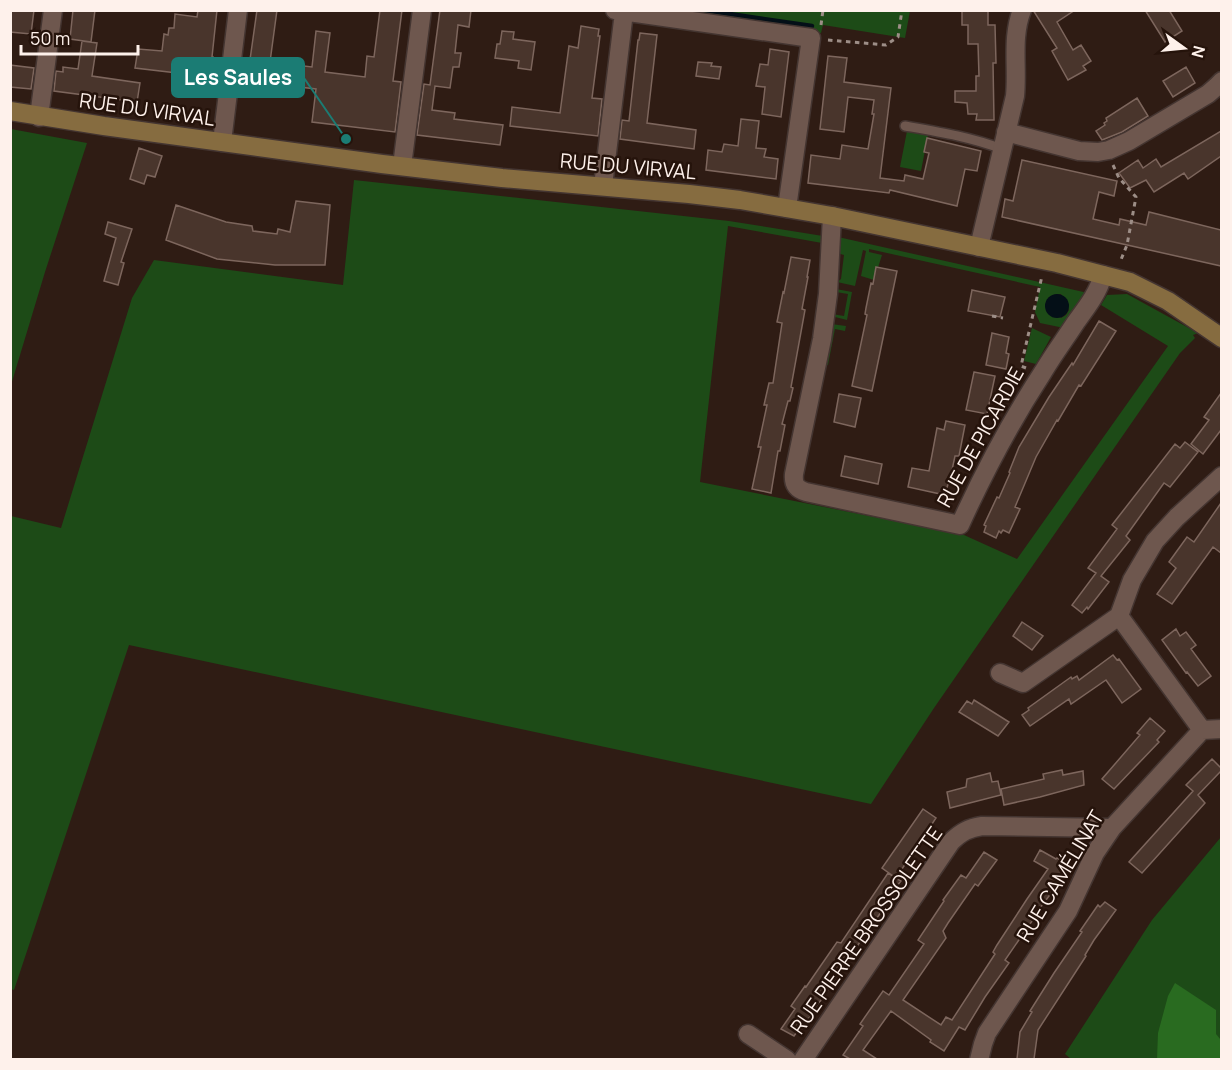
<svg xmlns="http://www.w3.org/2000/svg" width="1232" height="1070" font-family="Manrope,sans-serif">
	<rect width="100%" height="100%" fill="#2f1c14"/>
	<path fill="#1d4b17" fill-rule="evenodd" d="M659 11H910L905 38 823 25 821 33Z
		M11 129 87 143 45 272 11 385Z
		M907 131 928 135 921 171 900 167Z
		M354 180 729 221 823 236 822 243 728 226 700 482 964 535 1017 559 1168 346 1101 305 1107 295 1127 294 1198 333 1193 335 1195 338 1180 353 934 708 871 804 129 645 14 990 11 989V516L61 528 132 298 154 260 343 285Z
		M838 237 1088 293 1064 328 1040 323 1035 312 1040 287 869 249V252L882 255 874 280 861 276 866 251 863 250 855 286 837 282 841 279 844 255 837 253ZM1061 294 1069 310 1066 315 1061 318 1048 298 1053 295Z
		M836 289 852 292 847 320 831 316 832 314 844 316 848 294 836 292Z
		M831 324 846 326 845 331 835 329 828 365 824 364Z
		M1032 328 1051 337 1036 364 1024 361Z
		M1221 837V1040L1216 1035 1215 1010 1175 984 1157 1059H1071L1065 1054 1152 920Z"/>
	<path fill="#296b20" d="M1175 983 1216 1010V1034L1221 1040V1059H1157L1158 1033 1168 996Z"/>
	<path fill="#040f17" d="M1045 306a12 12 0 1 1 24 0a12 12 0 1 1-24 0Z"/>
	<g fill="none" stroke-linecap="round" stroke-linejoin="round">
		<path stroke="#040f17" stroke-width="4.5" d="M703 10 812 26"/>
	</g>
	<path fill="#49352c" stroke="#7d665d" stroke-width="1.5" d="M10 10H34L31 34 10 32Z
		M73 10H95L91 42 70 39Z
		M198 10H217L212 57H213L211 77 135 68 138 49 162 51 164 34 168 35 169 28H174L175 14 197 17Z
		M257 10H277L270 62 312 67 316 31 330 33 325 72 365 77 367 56 374 57 380 10H402L393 81 401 82 395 132 312 122 316 89 247 81Z
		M440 10H471L469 27 458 25 455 53H461L459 67H453L450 88 435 86 432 110 455 113 454 119 503 125 500 145 417 135 424 84 430 85Z
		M962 10H988V25H995L996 63H993L994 120H976L977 114H968L967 103 955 102V91H976V76H979L978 44H968V25H962Z
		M1033 10H1075L1057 22 1073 50 1081 45 1091 61 1083 66 1086 70 1068 80 1052 51 1057 48Z
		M1145 10H1169L1182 31 1165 42Z
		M581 26 599 29 598 36H600L592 98 602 99 598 136 510 126 512 107 560 113 569 46 578 48Z
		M502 31 514 32 513 39 535 42 531 70 518 68 519 61 495 58 497 44H500Z
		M640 33 657 35 647 123 696 130 694 149 620 139 622 120 629 121 638 40H639Z
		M82 41 97 43 92 76 140 83 137 102 54 91 56 71 63 72V67L78 69Z
		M770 49 789 52 781 117 762 114 765 87 756 86 760 64 768 65Z
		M828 56 847 58 844 82 891 88 880 178 904 181 905 175 923 179 929 153 924 152 927 138 981 151 977 171 965 169 957 206 890 190 889 193 808 183 811 155 840 159 842 145 868 149 874 114H872L874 100 848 97 844 132 820 129Z
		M698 62 712 63 711 66 721 67 719 79 696 76Z
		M10 65 34 68 31 89 10 87Z
		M1186 67 1195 83 1173 97 1163 81Z
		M1137 98 1148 116 1122 132 1102 140 1096 131 1105 125 1104 123 1107 121 1106 118Z
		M741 119 759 121 756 148 766 149 764 157 778 159 776 179 706 170 708 150 722 152 724 144 738 146Z
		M1221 131V156L1188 179 1184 173 1154 192 1146 180 1130 188 1119 173 1138 160 1143 168 1156 159 1161 167Z
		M139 148 162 156 155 177 147 175 144 184 130 179Z
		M1022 160 1117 181 1114 196 1099 192 1093 219 1119 225 1120 219 1146 225 1149 212 1221 230V266L1002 217 1005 199 1013 201Z
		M296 201 330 205 325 265H275L217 259 166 240 176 205 226 222 252 226 253 231 277 234 278 229 290 232Z
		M108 222 132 229 121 262 124 263 118 285 104 281 116 238 105 234Z
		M791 257 810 260 807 277H808L802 309 805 310 791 387 793 388 790 401H788L782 424 785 425 780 451H778L771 493 752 489 761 447H758L767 405H764L769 383H773L782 323 777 322 783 292 784 293Z
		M876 267 897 271 872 391 852 386 867 315 865 314 866 308 871 283 873 284Z
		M972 290 1005 297 1000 317 968 311Z
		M1099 321 1116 331 1081 386 1079 385 1058 421 1057 420 1036 457 1015 507 1020 509 1009 533 1003 530 1001 533 999 531 996 538 984 532 986 526 984 525 997 497 999 498 1010 473 1009 472 1019 447 1049 397 1072 363 1073 365Z
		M992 333 1009 337 1006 353 1009 354 1006 369 986 365Z
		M974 372 995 376 987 414 966 410Z
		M1221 393V430L1203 454 1191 444 1209 420 1204 417Z
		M839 394 861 398 855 427 834 422Z
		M946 421 965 425 959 456H955L949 484H948L945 495 908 487 912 468 929 471 937 428 944 430Z
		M1185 442 1198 452 1170 487 1164 483 1126 536 1130 540 1101 576 1109 582 1088 609 1087 607 1082 613 1072 605 1096 573 1088 568 1117 529 1112 525 1175 444 1180 448Z
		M845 456 882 464 878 484 841 476Z
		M1221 503V553L1213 547 1172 604 1157 594 1176 568 1169 562 1187 537 1194 542Z
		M1022 622 1043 636 1032 650 1013 636Z
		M1176 629 1180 636 1186 632 1196 645 1191 649 1211 676 1198 686 1187 672 1186 673 1162 640Z
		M1113 655 1117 660 1119 659 1141 689 1122 703 1106 680 1071 704 1069 699 1030 726 1022 715 1029 710 1028 708 1071 677 1072 679 1077 676 1079 680Z
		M974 700 1009 722 998 736 959 712 967 701 972 704Z
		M1150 718 1165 731 1157 740 1159 742 1114 789 1102 779 1140 735 1137 733Z
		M1212 759 1221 768V771L1198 795 1205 803 1142 873 1129 862 1193 791 1186 785Z
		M1062 770 1063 775 1083 771 1084 785 1040 797 1004 805 1001 789 1044 779 1043 774Z
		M990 773 992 782 998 781 1001 795 950 808 947 792 966 787 967 779Z
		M923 809 936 818 896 878 882 868Z
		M1040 850 1056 859 1057 858 1068 866 1056 883 1058 884 1031 920 1032 921 1005 960 1009 963 985 997 965 1030 959 1027 944 1051 930 1042 931 1040 891 1011 863 1050 877 1059H850L843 1055 863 1026 860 1024 883 991 889 995 924 944 918 940 944 901 943 900 961 875 966 878 984 852 997 860 978 886 975 884 948 923 943 931 946 938 903 1000 941 1025 946 1017 952 1020 995 954 993 952 997 945 1027 899 1048 869 1034 861Z
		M888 873 901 881 896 887 898 888 853 952 801 1030 799 1029 794 1036 781 1029 795 1009 791 1006 805 986 806 987 837 942 841 943Z
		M1105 902 1116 910 1094 940 1085 955 1086 956 1038 1030 1034 1059H1017L1020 1032 1032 1012 1030 1011 1054 973 1082 932 1080 931 1098 905 1100 907Z"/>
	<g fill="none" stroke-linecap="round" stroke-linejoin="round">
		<defs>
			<path id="lane" d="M905 126C939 132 970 137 1002 149"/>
			<path id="street" d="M615 10 811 38 787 208
				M39 117 53 10
				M1006 132 1079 151 1098 152 1109 150 1129 141 1208 94 1216 87 1222 81
				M222 142 238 10
				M402 166 422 10
				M603 186 624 12
				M832 216 828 294 822 339 794 474C793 484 796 489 806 492L960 525C984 472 1011 421 1043 372 1053 355 1065 339 1076 322 1087 307 1098 293 1103 275
				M979 247 1015 96C1018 67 1011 38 1022 10
				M1119 616 1202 730 1222 729
				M1000 673 1023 683 1119 616 1132 580 1155 541 1177 517 1222 476
				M748 1034 787 1060
				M803 1060 951 842C961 832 969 828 982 826L1112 828
				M979 1060 983 1044 987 1033 1068 911 1095 853 1112 828 1202 730"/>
			<path id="secondary" d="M10 111 104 126 382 164 502 178 689 194 740 200 832 216 1057 263 1130 282 1168 301 1222 338"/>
		</defs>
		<use href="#lane" stroke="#443531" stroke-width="12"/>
		<use href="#street" stroke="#443531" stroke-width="21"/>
		<use href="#secondary" stroke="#443531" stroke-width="21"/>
		<path stroke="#9d8e87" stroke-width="3" stroke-dasharray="4.5 4.5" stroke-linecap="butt" d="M821 25 823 10
			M828 40 886 45 898 37 902 10
			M1113 165 1119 178 1136 197 1127 245 1120 262
			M992 316 1003 318
			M1026 368 1021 366 1042 276"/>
		<use href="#lane" stroke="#6e574e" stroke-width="9"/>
		<use href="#street" stroke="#6e574e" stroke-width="18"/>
		<use href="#secondary" stroke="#866c40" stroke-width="18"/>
	</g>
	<g text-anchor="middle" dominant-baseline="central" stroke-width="5" stroke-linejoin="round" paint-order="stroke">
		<g font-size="20" fill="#fef1eb" stroke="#25130b">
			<text transform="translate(147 109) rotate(8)">RUE DU VIRVAL</text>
			<text transform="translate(628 166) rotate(5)">RUE DU VIRVAL</text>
			<text transform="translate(980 437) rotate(-61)">RUE DE PICARDIE</text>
			<text transform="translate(1060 876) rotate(-59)">RUE CAMÉLINAT</text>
			<text transform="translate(866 930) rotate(-55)">RUE PIERRE BROSSOLETTE</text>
		</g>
	</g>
	<path fill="none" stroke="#1b7c74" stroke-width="2" d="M346 139L304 78"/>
	<circle fill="#1b7c74" stroke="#25130b" stroke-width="2" cx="346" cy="139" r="6"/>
	<rect fill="#1b7c74" stroke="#1b7c74" stroke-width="2" x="172" y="58" width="132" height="39" rx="6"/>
	<g font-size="21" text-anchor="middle" font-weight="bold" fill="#fff">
		<text x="238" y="85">Les Saules</text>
	</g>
	<rect width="1232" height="1070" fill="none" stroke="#fef1eb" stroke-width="24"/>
	<g transform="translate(1184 48) rotate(105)" stroke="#25130b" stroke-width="4.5" paint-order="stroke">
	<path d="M0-4.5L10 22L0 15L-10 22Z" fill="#fef1eb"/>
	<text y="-9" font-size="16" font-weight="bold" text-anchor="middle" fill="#fef1eb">N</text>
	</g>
	<path d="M21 45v9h117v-9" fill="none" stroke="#fef1eb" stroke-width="3"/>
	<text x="30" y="45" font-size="18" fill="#fef1eb" stroke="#25130b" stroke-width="4.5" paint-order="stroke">50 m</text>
</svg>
